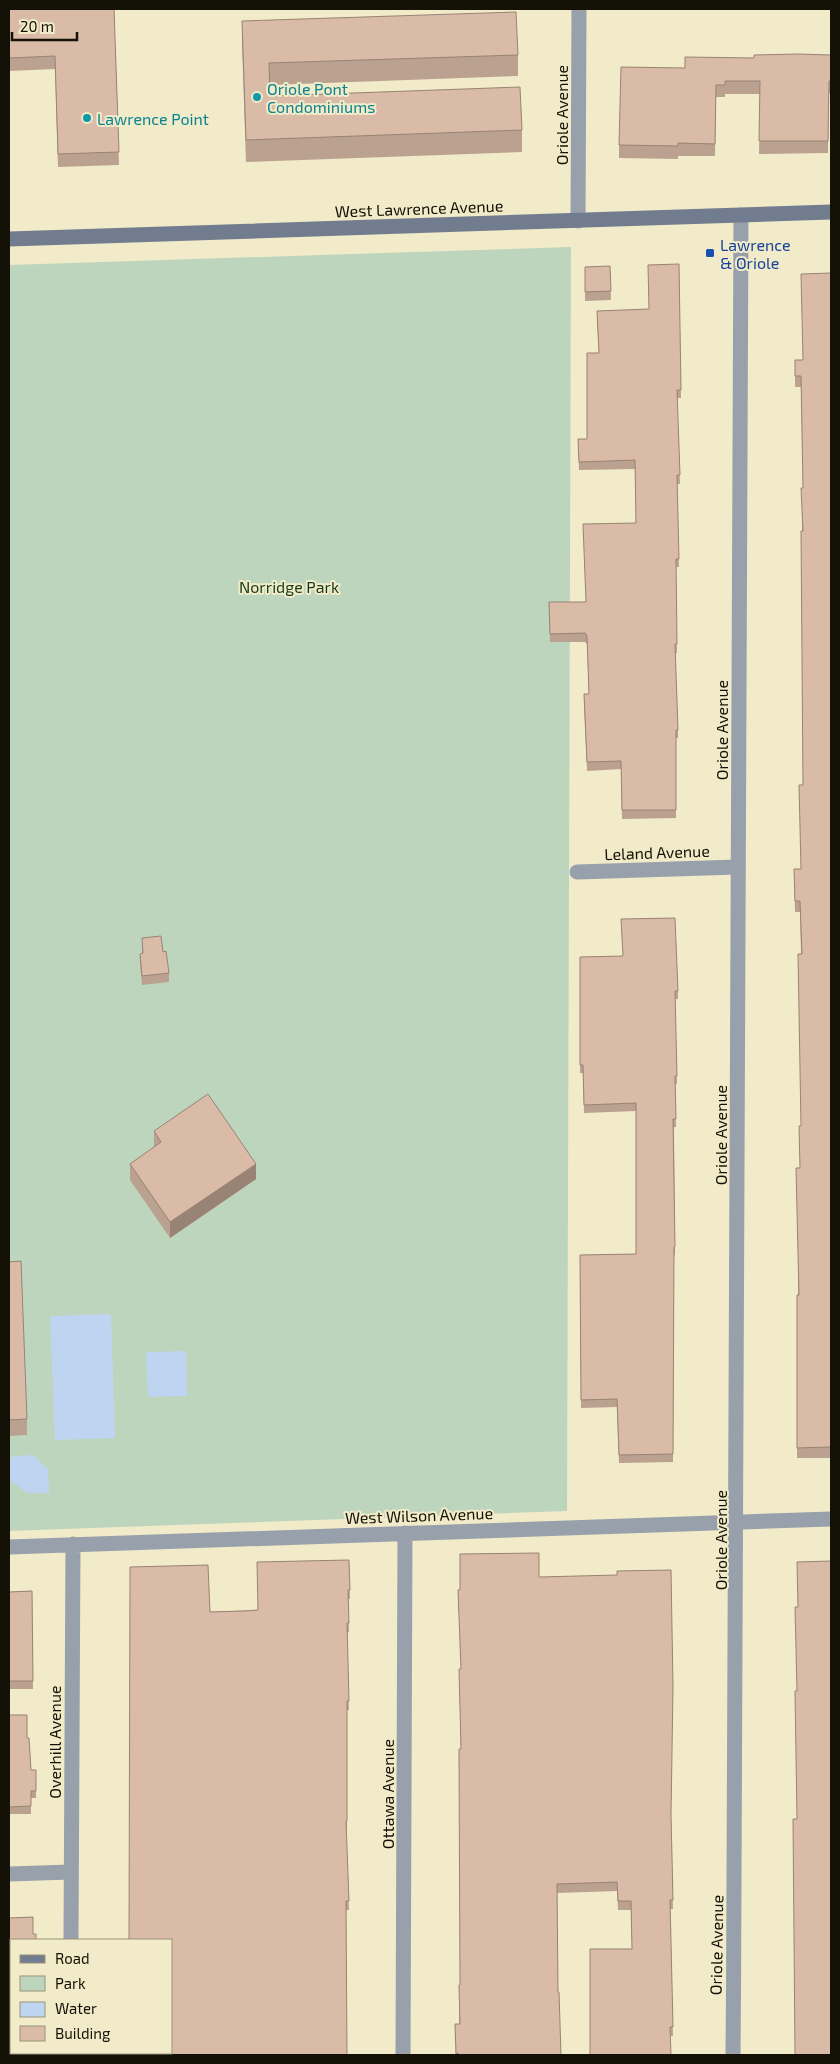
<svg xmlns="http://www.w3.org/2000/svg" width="840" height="2064" font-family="'Exo 2',sans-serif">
	<rect width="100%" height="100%" fill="#f1ebc9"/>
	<path fill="#bed5bd" d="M571 247 567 1511 9 1531V265Z"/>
	<path fill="#bfd4f0" d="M111 1314 115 1438 55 1440 50 1316Z
		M186 1351 187 1396 148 1397 146 1352Z
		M33 1455 48 1469 49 1493H27L10 1480 9 1457Z"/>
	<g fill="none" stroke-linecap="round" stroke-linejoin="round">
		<path stroke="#98a0ac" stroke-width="15" d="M578 221 579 9
			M577 872 738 867
			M9 1547 831 1519
			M9 1874 71 1872
			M71 1940 73 1544
			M71 2053V2055
			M403 2055 405 1533
			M733 2055C738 1442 737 829 741 215"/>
		<path stroke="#717c8e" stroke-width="15" d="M9 239 831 212"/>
	</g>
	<path fill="#bba190" d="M9 9H114L119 165 58 167 55 69 9 71Z
		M242 21 518 55V76L270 85V96L522 130V152L246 162 242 43Z
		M831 55V94L829 93 828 153 759 154 760 94H725V97H716L715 156H678V159L619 158V145L685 68 754 58Z
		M679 264 681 398H677L680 484H677L679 567H676L677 653H675L678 730V738H676V818L622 819 621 769 587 771 584 703V694H589L587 644 585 642H550L549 602H585L636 523 635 469 579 470 578 439H587L599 353 597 320 649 309Z
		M610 266 611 300 585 301V267Z
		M831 273V1458H797V1295H798L800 1168 801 1126V954L800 912H795L794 869H801L803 785 802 531 803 488 801 387H795V360H803Z
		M142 938 163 952 169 973V982L142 985 140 962V954L142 953Z
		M580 957 678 991V999H675L677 1084H675L676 1127H674L675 1255H674L673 1462 619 1463 617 1407 581 1408 580 1255 636 1254V1111L584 1113 583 1073H580Z
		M154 1131 256 1179 170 1238 130 1180V1164L154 1147Z
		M9 1262 27 1419V1435L9 1436Z
		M349 1560 350 1599H348L349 1632H347L349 1710H347V1830H346L349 1910H346L210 1612 258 1610Z
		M539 1577 671 1820 673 1909H670L673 2036H671L632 1949 631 1910H618L617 1891 557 1893 558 1992 561 2055H456L455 2024H459L460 1985 461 1669 458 1590Z
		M32 1591 33 1689H9V1592Z
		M9 1715 27 1738 31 1770H36V1798H31V1814H9Z
		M9 1918 11 1940V2020H9Z"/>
	<path fill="#988375" d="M256 1164V1179L170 1238V1222Z"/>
	<path fill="#d9bba7" stroke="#988375" d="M9 9H114L119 152 58 154 55 56 9 58Z
		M516 12 518 55 269 63 270 96 520 87 522 130 246 140 242 21Z
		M798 54 831 55V81H829L828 141H759L760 81H725V85H716L715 144 678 143V146L619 145 621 67 685 68V57L754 58V55Z
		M679 264 681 390H677L680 475H677L679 559H676L677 644H675L678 730H676V810H622L621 761 587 762 584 694H589L587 636 585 633 550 634 549 602H586L583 524 636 523 635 460 579 462 578 439H587V353H599L597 311 649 309 648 265Z
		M610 266 611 291 585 292V267Z
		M831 273V1447L797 1448V1295H799L796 1168H800L799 1126H801L798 954H802L800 901H795L794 869H801L799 785H803L801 531H803L801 488H803L801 376H795V360H803L801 274Z
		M675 918 678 991H675L677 1076H675L676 1119H673L675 1247H674L673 1454 619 1455 617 1399 581 1400 580 1255 636 1254V1103L584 1105 583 1065H580V957L623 956 621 919Z
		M161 936 163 952 166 951 169 973 142 976 140 954 143 953 142 938Z
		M208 1094 256 1164 170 1222 130 1164 161 1142 154 1131Z
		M21 1261 27 1419 9 1420V1262Z
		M539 1553V1577L617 1575V1571L671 1570 673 1687 671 1815 673 1900H670L673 2027H670L671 2055H590V1949H632L631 1901H618L617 1882 557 1884 558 1992H559L561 2055H458V2053L456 2054 455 2024H460L459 1985H460L459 1749H461L459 1669H461L458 1590H460V1554Z
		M349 1560 350 1590H348L349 1623H347L349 1701H347V1821H346L349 1901H346L347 2055H128V2053H171V1940H129L130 1567 208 1565 210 1612 243 1611 258 1610 257 1562Z
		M831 1561V2055H795L793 1819H797L795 1691H797L795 1607H798L797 1562Z
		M32 1591 33 1681H9V1592Z
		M9 1715H27V1738H29L31 1770H36V1791H31V1806L9 1807Z
		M33 1917V1934H36V1940H11V2013H9V1918Z
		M9 2049H11V2053H25V2055H9Z"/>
	<g fill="#0f9aa8" stroke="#f1ebc9" stroke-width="2">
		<circle cx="257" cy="97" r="5"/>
		<circle cx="87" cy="118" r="5"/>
	</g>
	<rect fill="#1a4fb4" stroke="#f1ebc9" stroke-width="2" x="705" y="248" width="10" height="10" rx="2.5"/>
	<g text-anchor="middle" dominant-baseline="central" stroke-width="4" stroke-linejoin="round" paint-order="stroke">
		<g font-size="16" fill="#0d838f" stroke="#f1ebc9" text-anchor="start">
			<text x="267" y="88">Oriole Pont<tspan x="267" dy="18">Condominiums</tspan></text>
			<text x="97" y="118">Lawrence Point</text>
		</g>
		<g font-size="16" fill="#141106" stroke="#f1ebc9">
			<text transform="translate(561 115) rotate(-90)">Oriole Avenue</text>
			<text transform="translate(419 208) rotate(-2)">West Lawrence Avenue</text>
			<text transform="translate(721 730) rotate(-90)">Oriole Avenue</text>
			<text transform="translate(657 852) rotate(-2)">Leland Avenue</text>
			<text transform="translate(720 1135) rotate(-90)">Oriole Avenue</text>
			<text transform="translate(419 1515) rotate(-2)">West Wilson Avenue</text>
			<text transform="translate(720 1540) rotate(-90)">Oriole Avenue</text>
			<text transform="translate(54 1742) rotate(-90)">Overhill Avenue</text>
			<text transform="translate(387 1794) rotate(-90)">Ottawa Avenue</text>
			<text transform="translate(716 1945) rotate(-89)">Oriole Avenue</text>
		</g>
		<g font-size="16" fill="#164399" stroke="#f1ebc9" text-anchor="start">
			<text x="720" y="244">Lawrence<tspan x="720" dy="18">&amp; Oriole</tspan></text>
		</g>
		<g font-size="16" fill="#153b18" stroke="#f1ebc9">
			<text x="289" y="586">Norridge Park</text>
		</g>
	</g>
	<rect width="840" height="2064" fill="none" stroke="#141106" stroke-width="20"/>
	<rect x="10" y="1939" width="162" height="115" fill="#f1ebc9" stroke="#99947b"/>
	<rect x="20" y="1955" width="25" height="8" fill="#717c8e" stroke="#99947b"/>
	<text x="55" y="1964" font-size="15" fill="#141106">Road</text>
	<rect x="20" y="1976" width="25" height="15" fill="#bed5bd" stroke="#99947b"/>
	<text x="55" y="1989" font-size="15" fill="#141106">Park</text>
	<rect x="20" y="2002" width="25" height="15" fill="#bfd4f0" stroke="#99947b"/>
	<text x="55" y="2014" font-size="15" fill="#141106">Water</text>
	<rect x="20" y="2026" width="25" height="15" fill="#d9bba7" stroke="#99947b"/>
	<text x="55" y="2039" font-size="15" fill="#141106">Building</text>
	<path d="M12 32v8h65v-8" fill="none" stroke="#141106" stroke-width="2.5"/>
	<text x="20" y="32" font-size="15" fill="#141106" stroke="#f1ebc9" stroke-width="4" paint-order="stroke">20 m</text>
</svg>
